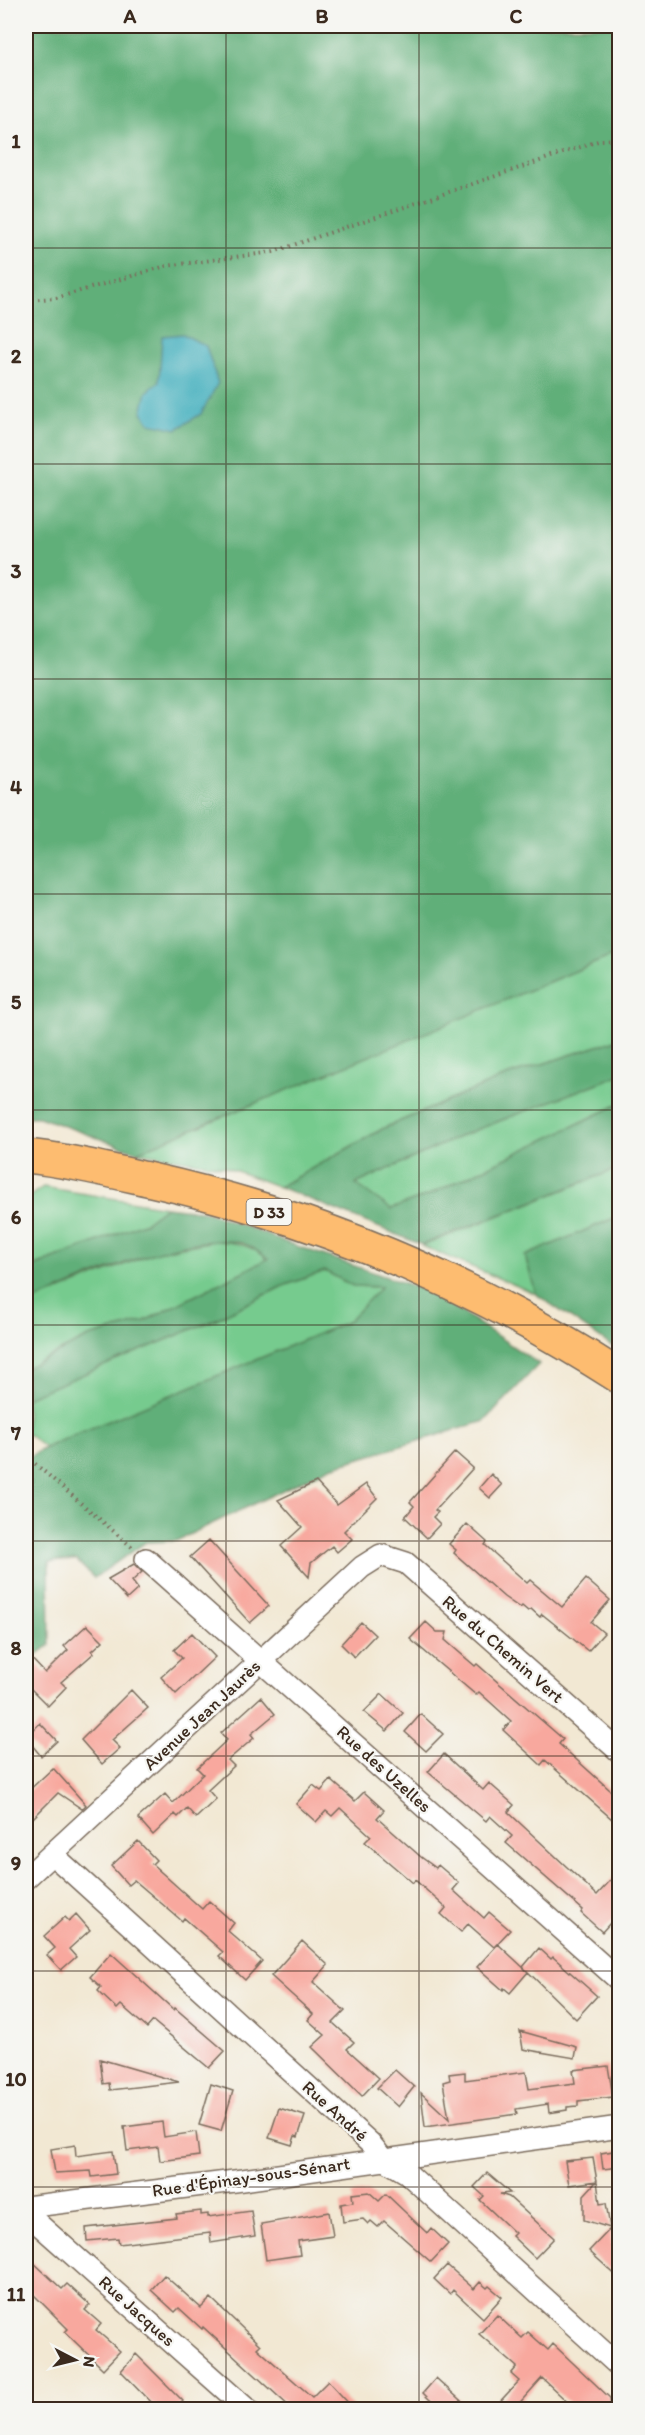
<svg xmlns="http://www.w3.org/2000/svg" width="645" height="2435" font-family="Itim,sans-serif">
	<rect width="100%" height="100%" fill="#f6f6f2"/>
	<filter id="ink" filterUnits="userSpaceOnUse"><feTurbulence type="fractalNoise" baseFrequency=".0167" numOctaves="2"/><feDisplacementMap in="SourceGraphic" scale="12" xChannelSelector="R" yChannelSelector="G"/><feConvolveMatrix kernelMatrix="1 2 1 2 8 2 1 2 1" color-interpolation-filters="sRGB"/></filter>
	<filter id="wash" filterUnits="userSpaceOnUse"><feTurbulence type="fractalNoise" baseFrequency=".008" numOctaves="4" result="noise"/><feDisplacementMap in="SourceGraphic" scale="24" xChannelSelector="R" yChannelSelector="G"/><feGaussianBlur stdDeviation="1.35" result="paint"/><feColorMatrix in="noise" values="0 0 0 0 0 0 0 0 0 0 0 0 0 0 0 0 0 1.4 0 .05"/><feComposite in="paint" operator="in"/></filter>
	<g filter="url(#wash)">
		<rect width="100%" height="100%" fill="#f2e8d3"/>
		<path fill="#76cb8e" stroke="#587a56" stroke-width="1.5" d="M619 953V1039L509 1075 384 1128 279 1187 226 1167 137 1152Z
			M619 1075V1104L427 1196 391 1209 355 1184 463 1135Z
			M619 1168V1216L526 1256 536 1294 422 1246Z
			M43 1187 166 1207 146 1222 26 1270V1199Z
			M214 1241C237 1242 250 1245 268 1259L145 1321 89 1337 26 1368V1304L156 1252Z
			M325 1271 353 1286 382 1287 348 1322 45 1448 26 1433V1398L214 1320 283 1286Z"/>
		<path fill="#60af79" stroke="#4e6c4c" stroke-width="1.5" d="M26 26H619V953L137 1152 39 1117H26Z
			M619 1039V1075L463 1135 356 1184 391 1209 427 1196 619 1104V1168L422 1245 279 1187 384 1128 509 1075Z
			M166 1207 208 1212 285 1242 433 1293 539 1364 485 1421 331 1467 176 1541 146 1542 94 1578 76 1560 49 1562 50 1645 26 1663V1458L55 1443 347 1322 381 1287 353 1286 325 1271 283 1286 214 1320 26 1398V1368L89 1337 145 1321 268 1259C258 1252 249 1243 236 1242 174 1234 84 1281 26 1304V1270L146 1222Z
			M619 1216V1351L536 1294 525 1256Z"/>
		<path fill="#40aebd" stroke="#3e6c6e" stroke-width="1.5" d="M183 334 206 346 218 383 201 414 177 429 150 423 142 412 147 392 159 382 162 336Z"/>
		<g id="blocks">
			<path fill="#f8a89e" d="M455 1452 473 1468 435 1510 438 1512 433 1517 440 1524 427 1538 405 1517 414 1506 410 1502Z
				M491 1474 502 1485 490 1498 479 1488Z
				M316 1482 337 1505 366 1484 377 1498 344 1531 352 1539 337 1552 332 1546 311 1563 309 1577 281 1546 302 1527 278 1500Z
				M467 1524 487 1542 485 1545 527 1583 530 1580 562 1607 586 1579 610 1600 591 1622 604 1633 588 1651 542 1614 540 1617 531 1609 528 1611 522 1606 520 1608 504 1597 454 1553 456 1550 449 1544Z
				M209 1540 269 1606 250 1623 190 1557Z
				M134 1564 142 1572 132 1581 138 1589 127 1599 108 1579Z
				M361 1622 375 1635 354 1657 341 1644Z
				M426 1622 437 1632H447L445 1640 475 1666 477 1664 563 1739 559 1744 620 1799V1826L545 1760 541 1765 503 1730 511 1721 479 1692 476 1695 410 1639Z
				M87 1625 103 1641 92 1651 94 1653 61 1682 66 1687 48 1706 26 1684V1653L45 1673 68 1650 64 1646Z
				M192 1633 215 1657 176 1694 161 1677 182 1658 174 1650Z
				M131 1690 148 1708 112 1740 120 1748 102 1764 81 1740Z
				M382 1694 403 1713 387 1731 364 1712Z
				M261 1697 275 1714 251 1734 254 1738 228 1760 234 1766 208 1790 216 1799 196 1818 187 1808 178 1817 175 1814 153 1835 138 1818 165 1794 173 1803 203 1774 197 1768 227 1740 221 1733Z
				M421 1714 443 1734 426 1751 405 1732Z
				M40 1723 57 1741 41 1756 26 1738Z
				M444 1754 483 1790 489 1783 514 1805 508 1812 597 1895 620 1870V1912L602 1932 581 1913 583 1910 506 1843 512 1836 490 1816 486 1821 428 1772Z
				M53 1768 86 1805 82 1809 58 1793 26 1825V1793Z
				M331 1780 355 1801 364 1792 384 1810 377 1818 421 1857 436 1868 438 1865 459 1883 453 1890 484 1918 489 1912 510 1930 494 1947 468 1924 461 1932 441 1914 446 1908 415 1880 413 1883 365 1842 371 1836 340 1808 332 1816 326 1811 316 1822 296 1804 313 1785 321 1791Z
				M138 1841 156 1860 152 1864 202 1909 209 1901 234 1923 228 1931 262 1961 245 1980 219 1956 223 1952 184 1918 182 1921 134 1880 128 1885 111 1866Z
				M76 1914 90 1930 69 1949 76 1957 61 1970 47 1955 55 1948 44 1936 65 1917 69 1921Z
				M302 1941 328 1965 313 1982 345 2011 333 2023 354 2042 347 2049 379 2078 362 2096 312 2047 325 2035 308 2020 313 2014 271 1976Z
				M498 1944 528 1972 510 1993 504 1988 503 1990 477 1967Z
				M539 1948 551 1959 553 1957 597 1996 576 2019 523 1967Z
				M111 1953 174 2010 175 2008 225 2051 209 2068 153 2021 147 2028 121 2005 117 2009 98 1991 101 1987 90 1977Z
				M520 2031 577 2047 575 2058 523 2049Z
				M100 2059 179 2082 110 2090 109 2083 103 2084Z
				M608 2066 613 2097 578 2101V2106L567 2107V2110L549 2113 548 2104 516 2109 517 2114 425 2127 421 2093 449 2119 443 2082 450 2080 449 2074 465 2072V2080L526 2072 529 2089 575 2083 573 2070Z
				M395 2070 414 2087 398 2107 377 2088Z
				M211 2084 233 2091 221 2131 199 2125Z
				M279 2108 305 2116 298 2137 295 2136 292 2145 269 2138Z
				M162 2122 164 2137 196 2132 199 2156 160 2161 158 2147 127 2151 124 2127Z
				M75 2145 76 2156 113 2151 116 2174 92 2177 91 2171 55 2173 51 2149Z
				M620 2150V2167L603 2169 601 2153Z
				M593 2158 597 2181 569 2185 565 2161Z
				M487 2173 510 2193 500 2194 509 2197 554 2238 535 2258 512 2236 515 2233 480 2200 484 2196 474 2187Z
				M597 2181 600 2204 606 2203 610 2228 584 2220V2195Z
				M369 2192 379 2201 386 2194 427 2233 431 2228 448 2244 431 2262 384 2221 378 2227 371 2221 368 2224 363 2219 343 2222 341 2204 353 2202 352 2194Z
				M201 2211V2215L208 2214V2217L251 2211 255 2236 211 2243 210 2233 119 2244 118 2238 87 2241 86 2228 177 2218 176 2214Z
				M329 2212 333 2236 298 2241 300 2255 266 2260 261 2224Z
				M610 2229 612 2246 620 2253V2279L589 2251Z
				M33 2262 62 2289 67 2284 90 2305 85 2310 101 2324 96 2330 120 2351 103 2369 65 2332 68 2329 26 2287V2270Z
				M447 2265 474 2289 480 2282 487 2288 489 2286 502 2297 483 2318 453 2290 450 2294 434 2279Z
				M164 2275 201 2308 211 2298 260 2345 257 2348 312 2397 328 2381 354 2409H292L203 2327 202 2329 179 2308 175 2312 151 2290Z
				M497 2315 522 2338 528 2332 548 2350 553 2344 610 2398 611 2409H575L542 2378 514 2409H493L519 2381 511 2374 517 2367 479 2334Z
				M136 2354 183 2401 176 2409H158L121 2371Z
				M436 2378 470 2409H441L429 2399 423 2393Z"/>
		</g>
	</g>
	<g filter="url(#ink)">
		<use href="#blocks" fill-opacity="0" stroke="#7b6c5d" stroke-width="1.5"/>
		<g fill="none" stroke-linecap="round" stroke-linejoin="round">
			<defs>
				<path id="minor" d="M146 1559 620 1981
					M52 1854 370 2143 382 2158 407 2173 620 2367
					M26 1878 362 1567 381 1555 406 1563 620 1752
					M26 2207 235 2181 620 2127
					M26 2213 248 2410"/>
				<path id="primary" d="M26 1156C66 1160 107 1170 147 1179 314 1216 475 1283 620 1377"/>
			</defs>
			<use href="#minor" stroke="#7b6c5d" stroke-width="24"/>
			<use href="#primary" stroke="#7b6c5d" stroke-width="36"/>
			<path stroke="#7b6c5d" stroke-width="4" stroke-dasharray="1.5 4.5" stroke-linecap="butt" d="M26 300 56 298 166 266 273 252 601 140 620 139
				M26 1456 132 1547"/>
			<use href="#minor" stroke="#fff" stroke-width="21"/>
			<use href="#primary" stroke="#fdbc70" stroke-width="33"/>
		</g>
	</g>
	<path fill="none" stroke="#3b2a1e" stroke-width="1.5" stroke-opacity="0.55" d="M226 26V2410M419 26V2410M26 248H620M26 464H620M26 679H620M26 894H620M26 1110H620M26 1325H620M26 1541H620M26 1756H620M26 1971H620M26 2187H620"/>
	<g text-anchor="middle" dominant-baseline="central" stroke-width="4.5" stroke-linejoin="round" paint-order="stroke">
		<rect fill="#f6f6f2" stroke="#73675e" stroke-width="1.5" x="246.5" y="1199" width="45" height="26" rx="4.5"/>
		<g font-size="16" font-weight="bold" fill="#3b2a1e">
			<text x="269" y="1212">D 33</text>
		</g>
		<g font-size="18" fill="#3b2a1e" stroke="#f6f6f2">
			<text transform="translate(503 1649) rotate(41)">Rue du Chemin Vert</text>
			<text transform="translate(202 1715) rotate(-43)">Avenue Jean Jaurès</text>
			<text transform="translate(384 1769) rotate(42)">Rue des Uzelles</text>
			<text transform="translate(335 2111) rotate(42)">Rue André</text>
			<text transform="translate(251 2177) rotate(-8)">Rue d'Épinay-sous-Sénart</text>
			<text transform="translate(137 2311) rotate(42)">Rue Jacques</text>
		</g>
	</g>
	<rect width="645" height="2435" fill="none" stroke="#f6f6f2" stroke-width="66"/>
	<g transform="translate(75 2360) rotate(97)" stroke="#f6f6f2" stroke-width="4.5" paint-order="stroke">
	<path d="M0-4.5L10 22L0 15L-10 22Z" fill="#3b2a1e"/>
	<text y="-9" font-size="16" font-weight="bold" text-anchor="middle" fill="#3b2a1e">N</text>
	</g>
	<rect x="33" y="33" width="579" height="2369" fill="none" stroke="#3b2a1e" stroke-width="2"/>
	<g font-size="20" text-anchor="middle" font-weight="bold" fill="#3b2a1e">
		<text x="130" y="23">A</text>
		<text x="322" y="23">B</text>
		<text x="516" y="23">C</text>
		<text x="16" y="148">1</text>
		<text x="16" y="363">2</text>
		<text x="16" y="578">3</text>
		<text x="16" y="794">4</text>
		<text x="16" y="1009">5</text>
		<text x="16" y="1224">6</text>
		<text x="16" y="1440">7</text>
		<text x="16" y="1655">8</text>
		<text x="16" y="1870">9</text>
		<text x="16" y="2086">10</text>
		<text x="16" y="2301">11</text>
	</g>
</svg>
